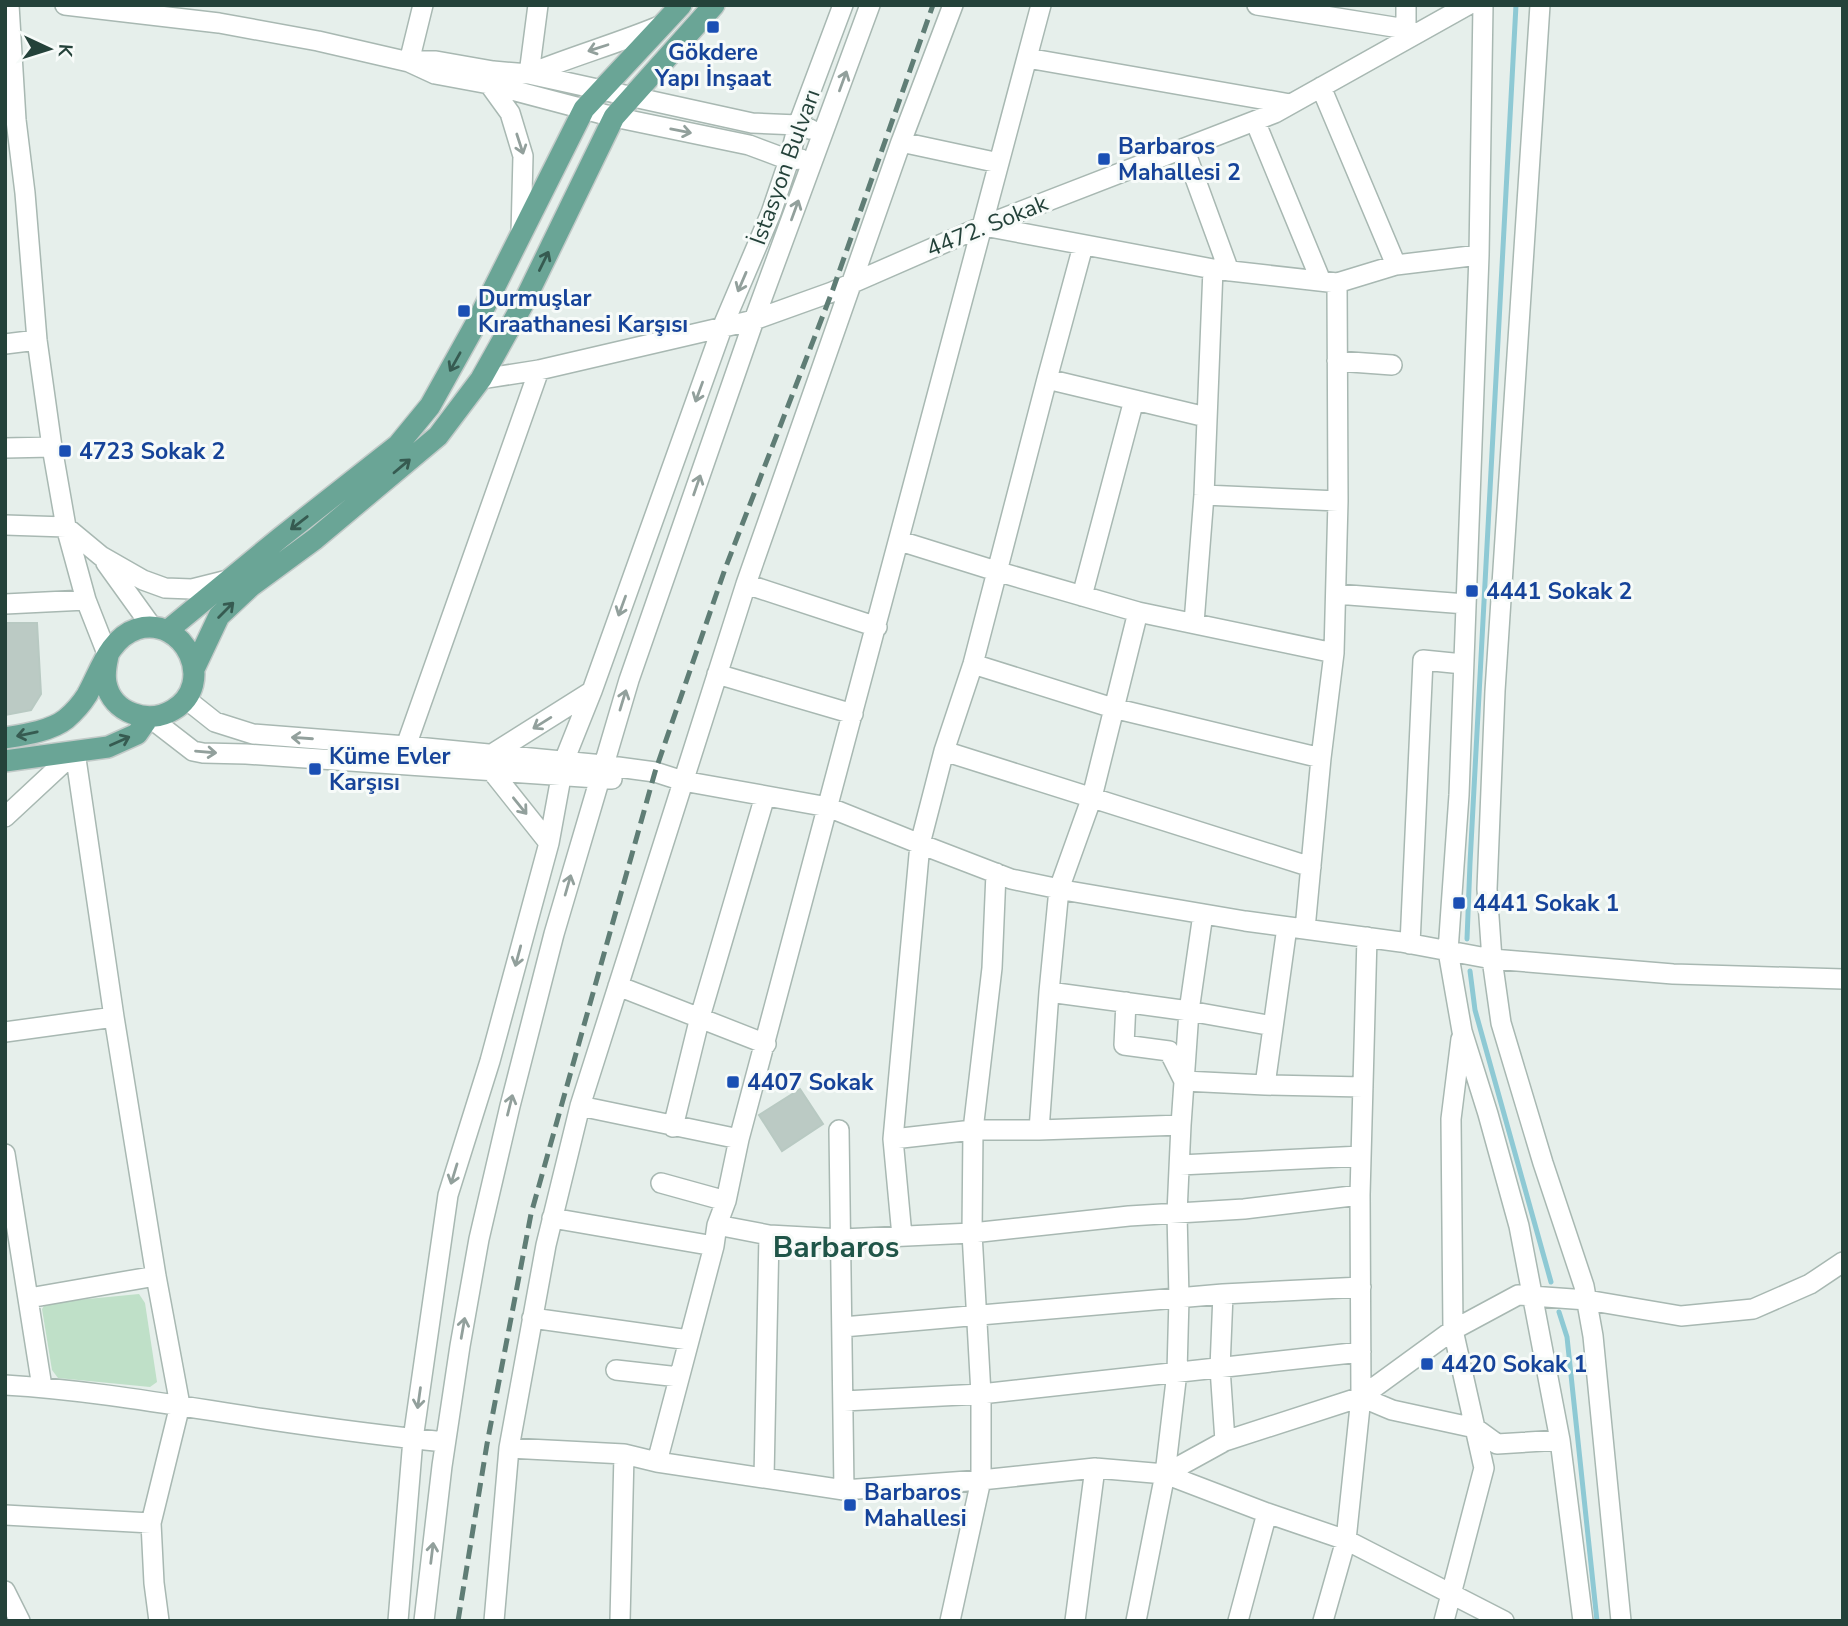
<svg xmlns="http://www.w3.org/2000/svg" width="1848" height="1626" font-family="'Nunito Sans',sans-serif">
	<rect width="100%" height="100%" fill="#e6efeb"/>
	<path fill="#bfe0c8" d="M139 1294 145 1303 157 1382 150 1387 58 1378 52 1370 42 1309 46 1303Z"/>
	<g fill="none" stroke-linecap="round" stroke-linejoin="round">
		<path stroke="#8ec9d4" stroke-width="5" d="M1467 939 1470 863 1516 5
			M1470 971 1475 1010 1551 1282
			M1559 1312 1567 1337 1597 1621"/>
	</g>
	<path fill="#bbcac4" stroke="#b8c9c2" stroke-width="2" d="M5 623H37L41 694 31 710 5 715Z
		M800 1089 823 1124 782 1151 759 1115Z"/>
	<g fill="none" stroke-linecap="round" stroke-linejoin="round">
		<defs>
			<path id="minor" d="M9 5 16 120 25 193 37 340 52 447 66 527 86 600 108 656
				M65 5 219 23 318 41 409 62 435 74 489 84 614 117 749 145 789 160 801 159
				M1257 5 1406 29 1418 33
				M1483 5 1479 255 1459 795 1448 951 1462 1031 1488 1114 1519 1226 1560 1440 1583 1621
				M1540 5 1495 691 1487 889 1492 959 1501 1023 1543 1163 1584 1286 1593 1336 1621 1621
				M1406 29V5
				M1027 58 1290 104
				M414 61H436L493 71 529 74 752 123 798 125 810 129
				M409 62 423 5
				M529 74C573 56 619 43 662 25
				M529 74 538 5
				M489 84 510 113 523 156 521 235
				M1321 87 1396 265
				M1255 121 1321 281
				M901 142 999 163
				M1184 148 1229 271
				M984 226 1213 269 1337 283 1396 265 1479 255
				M5 344 37 340
				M1337 361 1392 365
				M481 379 539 370 754 320 832 292 983 226 1275 113 1468 5
				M1047 379 1206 417
				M5 448 52 447
				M1204 495 1338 501
				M5 525 66 527 101 556 143 580 165 588 192 589 228 580
				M900 541 996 571 1138 612 1334 653
				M106 563 152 627
				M746 584 877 627
				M1336 594 1466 604
				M1082 596 1134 400
				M5 604 86 600
				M1194 623 1204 495 1213 269
				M973 664 1113 708 1321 758
				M717 674 853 714
				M186 699 215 722 253 734 406 746 603 765 655 772 683 781 828 807 920 844 1011 879 1069 891 1245 921 1401 942 1492 959 1673 974 1843 979
				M149 717 193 751 203 753 246 754 612 779
				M406 746 539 370
				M944 751 1311 867
				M75 752 114 1017 156 1276 180 1405 151 1523 154 1583 159 1621
				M492 754 592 691
				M491 770 549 843
				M5 817 75 752
				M1305 929 1321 758 1334 653 1338 501 1337 283
				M1410 944 1423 660 1463 664
				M618 986 766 1044
				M1049 992 1189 1011 1273 1026
				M1126 1002 1124 1045 1169 1051 1184 1081 1265 1085 1363 1087
				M5 1032 114 1017
				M1265 1085 1287 927
				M580 1106 739 1139
				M673 1127 700 1017 765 796
				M839 1130 844 1490
				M1039 1130 1049 992 1059 889 1092 797 1138 612
				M893 1139 973 1130H1039L1181 1125
				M5 1154 42 1387
				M1180 1165 1361 1156
				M661 1183 726 1201
				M552 1218 714 1246
				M717 1225 769 1235 842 1239 972 1233 1129 1216 1244 1209 1360 1195
				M902 1236 893 1139 920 844 944 751 973 664 1047 379 1083 246
				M1223 1294 1220 1368 1225 1441
				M29 1298 156 1276
				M532 1318 689 1340
				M843 1327 1223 1294 1361 1287
				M616 1370 679 1377
				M5 1385C92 1390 179 1406 265 1419 325 1428 385 1436 445 1442
				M1361 1397 1392 1410 1475 1428 1497 1444 1560 1440
				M844 1401 981 1394 1361 1352
				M509 1448 624 1454 657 1462 844 1490 981 1480 1095 1468 1165 1474 1225 1441 1361 1397 1453 1330 1518 1295 1587 1300 1681 1316 1753 1309 1810 1284 1843 1262
				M657 1462 714 1246 717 1225 726 1201 739 1139 1041 5
				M1165 1474 1267 1513 1346 1540 1504 1621
				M764 1478 769 1235
				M5 1515 151 1523
				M5 1591 20 1621
				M398 1621 413 1439 448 1195 490 1061 549 843 564 761 592 691 722 328 771 213 789 160 798 125 843 5
				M424 1621 442 1466 460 1346 479 1239 510 1106 554 934 629 680 754 320 870 5
				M494 1621 509 1448 546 1245 580 1106 746 584 901 142 953 5
				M620 1621 624 1454
				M950 1621 981 1480V1394L972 1233 973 1130 992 968 996 873
				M1075 1621 1095 1468
				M1136 1621 1165 1474 1177 1372 1179 1298 1177 1213 1181 1125 1189 1011 1203 914
				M1238 1621 1267 1513
				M1323 1621 1346 1540 1361 1397 1360 1195 1367 937
				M1444 1621 1484 1468 1453 1330 1451 1119 1461 1039"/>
			<path id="major" d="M167 631 280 538 398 445 430 406 479 318 584 109 681 5
				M194 669 219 616 251 586 315 539 438 436 481 379 523 304 614 117 714 5
				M5 738C23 735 51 731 66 719 73 713 82 703 87 695 100 672 109 638 137 629 185 615 217 684 173 710 148 725 112 713 106 683 104 673 106 665 108 656
				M5 761 108 747 137 734 149 717"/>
		</defs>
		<use href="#minor" stroke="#a8b8b2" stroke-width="22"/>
		<use href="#major" stroke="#c2cac8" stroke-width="24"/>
		<use href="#minor" stroke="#fff" stroke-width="19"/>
		<use href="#major" stroke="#6aa596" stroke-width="21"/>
		<path stroke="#5f7d75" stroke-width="5" stroke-dasharray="14 7" stroke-linecap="butt" d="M458 1621 487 1444 531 1214 655 772 725 569 832 292 933 5"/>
	</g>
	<defs><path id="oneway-shaft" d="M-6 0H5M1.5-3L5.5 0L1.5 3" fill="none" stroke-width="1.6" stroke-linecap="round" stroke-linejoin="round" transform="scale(1.75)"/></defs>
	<g stroke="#92a09c">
		<use href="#oneway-shaft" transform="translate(598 48) rotate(162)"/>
		<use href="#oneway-shaft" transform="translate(843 81) rotate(-70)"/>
		<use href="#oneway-shaft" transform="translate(681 131) rotate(11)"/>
		<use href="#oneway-shaft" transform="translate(520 144) rotate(72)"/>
		<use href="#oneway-shaft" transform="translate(795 210) rotate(-70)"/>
		<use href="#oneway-shaft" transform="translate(742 282) rotate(113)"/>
		<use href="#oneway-shaft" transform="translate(699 392) rotate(110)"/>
		<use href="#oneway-shaft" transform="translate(697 485) rotate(-71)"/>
		<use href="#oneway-shaft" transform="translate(622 606) rotate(110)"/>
		<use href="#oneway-shaft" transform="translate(623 700) rotate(-73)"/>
		<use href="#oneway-shaft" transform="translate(542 723) rotate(148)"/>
		<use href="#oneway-shaft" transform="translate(302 738) rotate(-176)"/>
		<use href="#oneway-shaft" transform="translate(206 752) rotate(5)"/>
		<use href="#oneway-shaft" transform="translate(520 806) rotate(51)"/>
		<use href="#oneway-shaft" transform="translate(568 885) rotate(-74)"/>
		<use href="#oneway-shaft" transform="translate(518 956) rotate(105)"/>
		<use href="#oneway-shaft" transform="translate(510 1105) rotate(-76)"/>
		<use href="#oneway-shaft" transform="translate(454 1174) rotate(107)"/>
		<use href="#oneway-shaft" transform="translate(463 1328) rotate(-80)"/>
		<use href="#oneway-shaft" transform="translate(419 1398) rotate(98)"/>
		<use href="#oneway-shaft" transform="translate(432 1553) rotate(-83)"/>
	</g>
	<g stroke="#365b51">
		<use href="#oneway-shaft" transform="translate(544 261) rotate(-64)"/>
		<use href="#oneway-shaft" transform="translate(455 362) rotate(119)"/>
		<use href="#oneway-shaft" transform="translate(402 466) rotate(-40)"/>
		<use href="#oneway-shaft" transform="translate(299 523) rotate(142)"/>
		<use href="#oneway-shaft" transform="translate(226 610) rotate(-45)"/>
		<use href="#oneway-shaft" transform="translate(27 734) rotate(168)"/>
		<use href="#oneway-shaft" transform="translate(120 741) rotate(-24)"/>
	</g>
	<g fill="#1a4fb4" stroke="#f7fbf9" stroke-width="2.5">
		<rect x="706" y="20" width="14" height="14" rx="3.5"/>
		<rect x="1097" y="152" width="14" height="14" rx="3.5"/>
		<rect x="457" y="304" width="14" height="14" rx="3.5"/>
		<rect x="58" y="444" width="14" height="14" rx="3.5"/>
		<rect x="1465" y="584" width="14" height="14" rx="3.5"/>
		<rect x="308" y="762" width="14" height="14" rx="3.5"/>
		<rect x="1452" y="896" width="14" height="14" rx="3.5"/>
		<rect x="726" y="1075" width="14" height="14" rx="3.5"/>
		<rect x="1420" y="1357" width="14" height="14" rx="3.5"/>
		<rect x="843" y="1498" width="14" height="14" rx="3.5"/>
	</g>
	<g text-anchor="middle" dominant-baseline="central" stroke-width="6" stroke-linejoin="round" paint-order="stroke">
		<g font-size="23" font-weight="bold" fill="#164399" stroke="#f7fbf9" text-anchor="start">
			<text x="713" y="52" text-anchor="middle">Gökdere<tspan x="713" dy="26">Yapı İnşaat</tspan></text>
			<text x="1118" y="146">Barbaros<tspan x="1118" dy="26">Mahallesi 2</tspan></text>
			<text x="478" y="298">Durmuşlar<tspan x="478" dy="26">Kıraathanesi Karşısı</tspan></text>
			<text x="79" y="451">4723 Sokak 2</text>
			<text x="1486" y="591">4441 Sokak 2</text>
			<text x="329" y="756">Küme Evler<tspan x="329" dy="26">Karşısı</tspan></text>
			<text x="1473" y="903">4441 Sokak 1</text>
			<text x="747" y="1082">4407 Sokak</text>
			<text x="1441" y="1364">4420 Sokak 1</text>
			<text x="864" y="1492">Barbaros<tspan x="864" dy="26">Mahallesi</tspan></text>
		</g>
		<g font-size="23" fill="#24423a" stroke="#f7fbf9">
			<text transform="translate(785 167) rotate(-70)">İstasyon Bulvarı</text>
			<text transform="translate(987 226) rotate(-22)">4472. Sokak</text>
		</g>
		<g font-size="30" font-weight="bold" fill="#1f5548" stroke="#f7fbf9">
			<text x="836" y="1247">Barbaros</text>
		</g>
	</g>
	<rect width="1848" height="1626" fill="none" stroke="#24423a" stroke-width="14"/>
	<g transform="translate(49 49) rotate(94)" stroke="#f7fbf9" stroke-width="5" paint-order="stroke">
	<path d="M0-5L12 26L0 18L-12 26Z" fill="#24423a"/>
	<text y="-10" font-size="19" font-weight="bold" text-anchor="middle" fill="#24423a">K</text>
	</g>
</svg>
